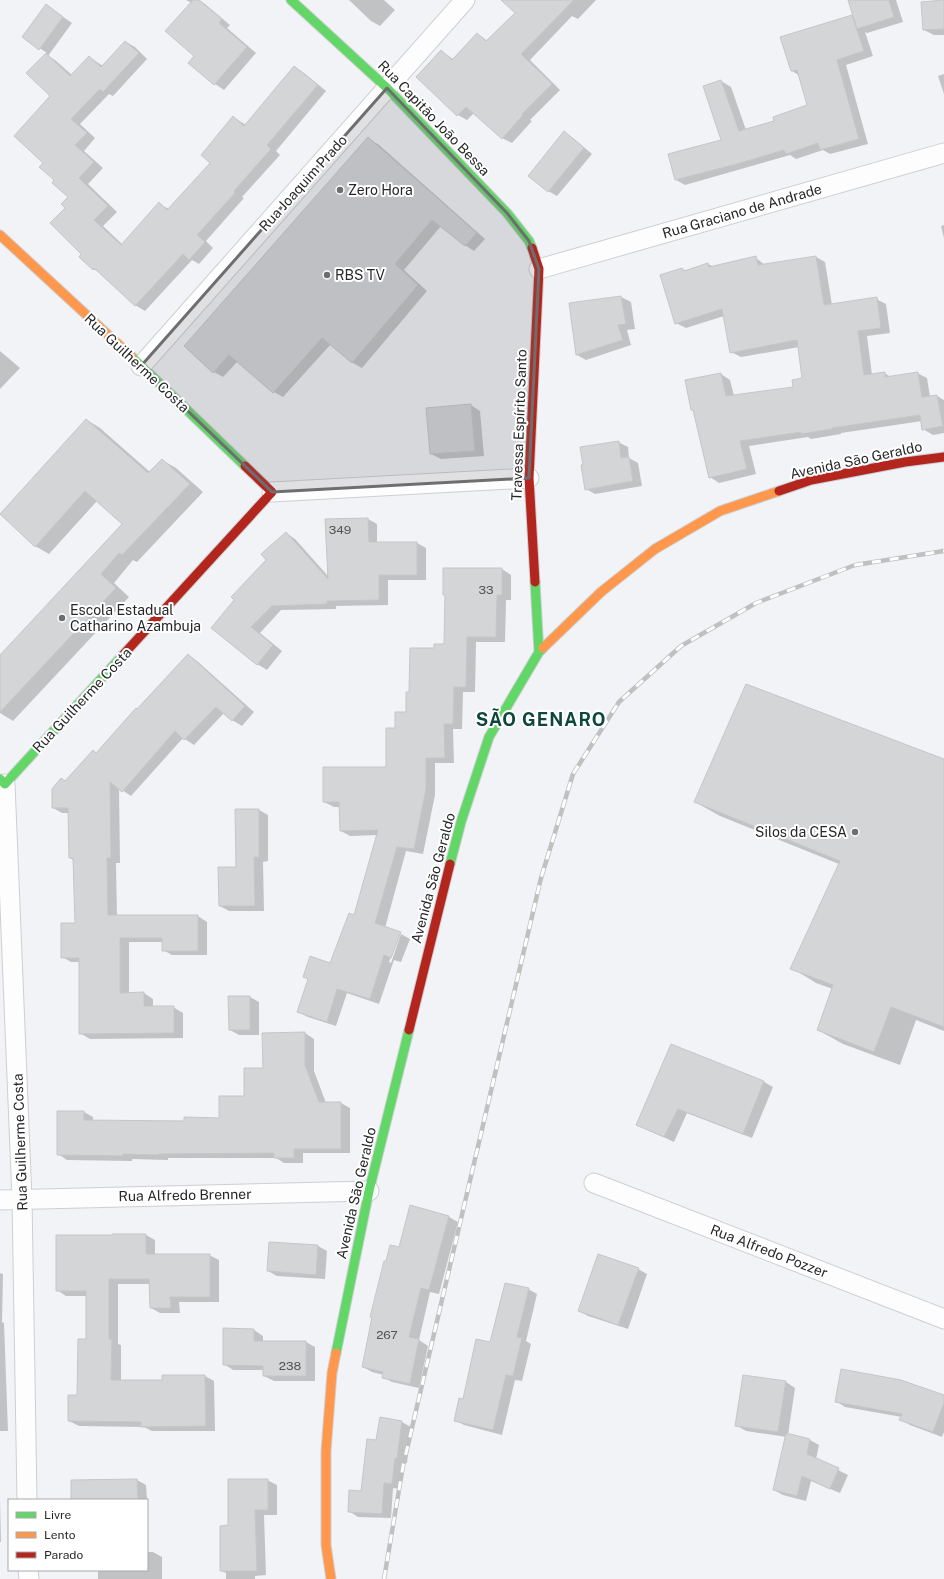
<svg xmlns="http://www.w3.org/2000/svg" width="944" height="1579" font-family="'Public Sans',sans-serif">
	<rect width="100%" height="100%" fill="#f1f3f6"/>
	<path fill="#0003" d="M186 0H199L205 4 230 25 227 28 256 53 224 90 215 84 190 63 196 56 192 3Z
		M349 0H384L395 10 380 26 371 21Z
		M503 0H596L578 19 572 16 530 60 560 90 530 120 532 121 512 143 502 138 474 113 467 120 458 115 441 51 453 59 477 34 488 41 516 13Z
		M849 0H896L903 22 867 33 865 32 873 56 846 65 868 144 830 154 823 150 796 159 790 155 685 185 676 180 722 140 721 81 731 87 746 130 775 121 809 106 800 76 792 71 852 16 854 17Z
		M944 1V35H934L924 30Z
		M46 5 72 23 48 56 55 60 72 75 89 57 103 66 126 42 135 47 147 59 113 96 109 94 80 124 95 138 84 151 103 168 88 184 117 212 103 226 123 245 159 204 169 209 211 163 233 117 246 125 295 67 304 73 326 91 276 151 280 155 242 197 244 198 206 241 213 248 199 264 192 260 145 311 135 305 101 273 93 269 83 254 67 208 70 197 55 180 44 163 52 96 28 73 47 53 23 37Z
		M944 74V94L938 76Z
		M564 133 573 138 592 154 557 196 548 191Z
		M368 139 378 144 485 239 474 251 465 245 441 226 404 270 427 291 362 368 353 363 331 344 283 397 274 392 238 361 223 377 214 372Z
		M944 225V238L941 226Z
		M816 257 825 262 832 305 876 299 886 304 890 333 867 336 872 375 884 373 891 377 917 373 927 378 930 397 937 396 944 400V433L933 435 923 429 922 421 841 433V434L811 439 808 437 749 446 756 474 719 483 710 477 694 411 692 410 721 374 730 380 734 396 794 388 803 379 799 347 741 357 731 352 724 316 686 328 676 323 682 269 687 271 708 264 714 267 756 258 765 265Z
		M621 297 631 302 635 329 627 330 631 345 586 360 577 355 570 304Z
		M0 351 20 368 0 389Z
		M471 405 480 411 484 456 441 459 431 454Z
		M87 420 100 428 150 472 162 460 176 468 203 492 137 562 133 560 114 583 129 597 13 721 0 713V657L123 524 97 501 49 554 35 546Z
		M618 442 628 447 629 458 638 463 642 486 595 494 586 489Z
		M368 519 377 524V543H417L426 548V580H388V605L336 606V609L281 610 260 633 282 651 267 670 257 664 212 627 268 560 286 533 295 539 328 576Z
		M502 569 511 575V600H506L505 642H476L475 692H463L462 729H453L454 763H435V795L423 854 406 851 385 928 399 933 389 962 391 963 401 934 410 939 401 962 394 960 379 1004 347 993 336 1026 308 1017 298 1012 309 979 304 977 331 964 355 917 378 835 350 836 341 831 340 807H334L324 802 387 768 396 729 407 713 410 693 435 649 445 645 446 596 444 594Z
		M188 655 197 661 254 712 242 726 232 720 224 713 194 745 183 738 131 796 119 788 120 863H116L117 916H198L207 922V955H172L163 950V942H129V993H144L153 999V1007H173L183 1013V1038L90 1039 80 1033V962H71L62 957 76 924 74 861 70 858 69 813H62L53 808 66 782 93 751 97 753Z
		M944 760V1031L916 1020 900 1065 843 1044 818 1030 833 989 816 983 792 968 839 864 720 816 695 802Z
		M259 810 268 815V861L263 862 264 911H229L220 906 237 868Z
		M250 997 259 1002V1035H239L230 1030Z
		M305 1033 314 1039V1071L326 1103H341L350 1108V1153H303V1163H284L276 1158H168V1160L132 1159V1161L67 1160 58 1154 84 1112 93 1117V1121L185 1122 220 1119 245 1097 264 1069Z
		M671 1046 764 1082 773 1087 752 1138 687 1113 674 1142 638 1125Z
		M449 1217 458 1222 439 1294 430 1292 419 1340 428 1346 419 1388 392 1382 383 1377 384 1375 372 1372 363 1367 387 1263 400 1249Z
		M146 1235 155 1240V1255H209L219 1260V1302H179L180 1313H160L151 1308 150 1284H118V1344L121 1345V1381H163L205 1376 214 1381 215 1431H152L144 1427 79 1426 69 1421 78 1396 87 1340V1296H66L57 1290Z
		M270 1243 318 1246 327 1251 325 1279 277 1276 268 1271Z
		M638 1269 647 1274 628 1329 588 1316 579 1311Z
		M0 1273 3 1274 2 1322 4 1323 8 1431H0Z
		M528 1289 537 1294 526 1341 531 1344 522 1381 515 1380 502 1435 464 1425 455 1420 464 1400 491 1343Z
		M224 1329 254 1330 263 1336V1342H306L315 1347V1381H274L264 1376V1370H233L224 1364Z
		M744 1376 786 1382 795 1388 788 1435 810 1440 819 1445 816 1459 848 1475 840 1493 811 1481 806 1501 783 1495 774 1490 787 1437 746 1431 736 1425Z
		M944 1396V1432L942 1437 910 1425 901 1419 902 1417 845 1407 836 1401Z
		M380 1418 402 1422 411 1427 407 1463H404L401 1489 393 1488 391 1518 358 1517 349 1511 361 1492 376 1441Z
		M137 1480 146 1485 147 1500H72V1481Z
		M267 1480 277 1485V1515H264L266 1575 255 1576V1579H226V1573L221 1571 229 1526Z
		M0 1498 1 1542H0Z
		M147 1504 148 1552H153L162 1557V1579H98V1570H147Z"/>
	<path fill="#d3d5d7" stroke="#c4c6c8" d="M193 0H199L222 19 219 23 247 47 214 85 188 63 194 56 165 31Z
		M501 0H574L521 54 552 84 522 114 523 115 502 139 466 107 457 116 416 77 441 50 452 60 477 33 486 41 515 13Z
		M848 0H889L894 17 857 29Z
		M944 0V29L923 30 921 2Z
		M46 4 63 17 39 50 22 37Z
		M852 15 864 51 837 60 859 139 820 150 818 143 786 154 784 150 737 164 675 180 668 154 721 140 703 86 721 80 739 131 774 121 773 117 807 105 797 70 791 71 780 37Z
		M125 41 139 53 103 92 100 89 71 119 87 133 75 145 94 162 79 178 108 206 94 220 121 245 159 202 167 210 210 163 201 155 233 116 244 126 294 66 318 85 267 145 271 149 234 191 235 193 197 235 205 242 189 260 183 254 135 306 94 268 93 270 79 257 81 254 50 223 65 208 61 204 68 197 52 183 54 180 39 167 43 163 14 136 50 96 26 73 46 53 70 76 89 56 101 67Z
		M564 131 584 148 548 192 528 176Z
		M368 137 477 233 465 246 432 220 395 264 418 285 352 363 322 338 273 393 229 355 213 373 184 346Z
		M756 256 758 265 816 256 824 305 877 297 881 328 858 331 864 375 885 372V377L918 372 922 397 937 395 943 426 922 430 920 415 832 428V429L801 434V432L740 441 747 469 709 478 693 410H691L685 380 721 373 726 396 793 387 792 380 802 378 797 340 730 353 722 309 675 324 660 275 682 268 684 271 708 263 709 267Z
		M621 296 626 324 618 325 623 340 576 355 569 303Z
		M471 404 475 451 430 454 426 408Z
		M86 419 148 473 162 459 190 484 122 555 119 553 101 574 116 588 0 712V655L122 524 85 491 35 547 0 514Z
		M619 441 621 458 629 457 633 481 585 490 581 465H583L580 447Z
		M368 518 369 542H417V575H379V600L327 601V604L272 606 251 627 273 645 257 665 211 628 234 600 231 597 266 560 261 554 286 532 328 579 325 519Z
		M443 568H502V595H497L496 637H467L466 687H454L453 724H444L445 758H426V789L414 849 397 847 375 923 401 932 391 958 384 955 370 999 337 989 327 1022 297 1012 308 979 303 977 310 956 330 963 349 913 354 915 378 830 340 831 339 802H323V767H386V728H395V712H406V692H409L410 648H434V644H444L445 595H443Z
		M188 654 245 706 232 721 216 707 184 740 175 731 122 792 110 782 111 858H107L108 915H198V951H162V938H120V993L144 992V1006H174V1033L79 1034V958H61V923H75L73 858H69L68 808H52V789L61 778 65 781 93 750 96 753 136 708 137 709Z
		M746 684 944 759V1027L891 1007 874 1052 817 1030 833 985 790 969 840 861 694 802Z
		M235 809H259V857H254L255 906H219L218 867H236Z
		M228 996H250V1030H229Z
		M305 1032V1065L319 1102H341V1149H294V1158H274V1153L159 1154V1155L123 1154V1156L57 1155V1111H84V1120L184 1121V1117L219 1118V1096H244V1068H263L262 1033Z
		M671 1044 764 1081 743 1134 678 1109 664 1137 636 1125Z
		M410 1205 449 1216 429 1290 421 1288 409 1337 419 1339 410 1384 382 1378 383 1372 362 1367 372 1317H370L384 1261H386L390 1245 399 1247Z
		M112 1234H146V1254H210V1297H170L171 1308H150L149 1279H109V1339H112L111 1380H162V1375H205L206 1426 141 1427V1422L68 1421V1395H77L78 1339H86V1291H56V1235H112Z
		M269 1242 318 1245 316 1275 267 1271Z
		M598 1254 639 1268 618 1325 578 1311Z
		M505 1283 529 1288 517 1337 522 1338 513 1376 506 1375 493 1430 454 1421 459 1398 463 1399 476 1339 490 1342Z
		M223 1328 254 1329V1341H306V1376H263V1366L223 1365Z
		M841 1369 901 1380 944 1395V1403L933 1432 899 1420 902 1414 835 1402Z
		M743 1375 786 1381 778 1432 735 1426Z
		M380 1417 402 1421 397 1459 395 1458 392 1484 384 1483 382 1514 348 1512 349 1490 361 1491 367 1439 376 1440Z
		M786 1433 810 1439 807 1454 839 1468 830 1489 802 1476 797 1496 773 1490Z
		M137 1479 138 1500H71V1480Z
		M228 1479H268V1510H255L257 1571H220V1526L228 1525Z"/>
	<g fill="none" stroke-linecap="round" stroke-linejoin="round">
		<defs>
			<path id="street" d="M539 269 944 153
				M141 366 465 0
				M272 492 529 478
				M5 784 22 1199 27 1500
				M594 1183 944 1319
				M0 1200 369 1191
				M28 1570 29 1579"/>
			<path id="fast" d="M291 0 387 88 507 213 529 241 532 248
				M132 357 245 466
				M535 582 539 652
				M0 779 5 784 122 656
				M450 864 461 822 489 737 539 652 543 648
				M336 1353 369 1191 409 1030"/>
			<path id="slow" d="M0 235 132 357
				M543 648 601 592 655 549 720 511 779 491
				M331 1579 326 1545V1451L332 1373 336 1353"/>
			<path id="jam" d="M532 248 539 269 529 478 535 582
				M779 491 811 480 905 462 944 457
				M122 656 272 492 245 466
				M409 1030 450 864"/>
		</defs>
		<use href="#street" stroke="#cdcfd1" stroke-width="21"/>
		<use href="#fast" stroke="#cdcfd1" stroke-width="11"/>
		<use href="#slow" stroke="#cdcfd1" stroke-width="11"/>
		<use href="#jam" stroke="#cdcfd1" stroke-width="11"/>
		<use href="#street" stroke="#fdfdfe" stroke-width="19"/>
		<use href="#fast" stroke="#63d668" stroke-width="9"/>
		<use href="#slow" stroke="#ff974d" stroke-width="9"/>
		<use href="#jam" stroke="#b3261e" stroke-width="9"/>
		<defs>
			<path id="rail" d="M384 1579 403 1466 541 878 573 774 619 702 681 646 756 603 855 565 944 551"/>
		</defs>
		<use href="#rail" stroke="#c0c0c1" stroke-width="4.5"/>
		<use href="#rail" stroke="#fff" stroke-width="3" stroke-dasharray="9" stroke-linecap="butt"/>
	</g>
	<path fill="#6e6e71" fill-opacity="0.2" stroke="#6e6e71" stroke-width="3" stroke-linejoin="round" d="M387 88 507 213 529 241 539 269 529 478 272 492 141 366Z"/>
	<g fill="#6e6e71" stroke="#fff" stroke-width="1.5">
		<circle cx="340" cy="190" r="4"/>
		<circle cx="327" cy="275" r="4"/>
		<circle cx="62" cy="618" r="4"/>
		<circle cx="855" cy="832" r="4"/>
	</g>
	<g text-anchor="middle" dominant-baseline="central" stroke-width="4" stroke-linejoin="round" paint-order="stroke">
		<g font-size="12" fill="#525254">
			<text x="340" y="530">349</text>
			<text x="486" y="590">33</text>
			<text x="387" y="1335">267</text>
			<text x="290" y="1366">238</text>
		</g>
		<g font-size="14" fill="#272729" stroke="#fff">
			<text transform="translate(434 118) rotate(46)">Rua Capitão João Bessa</text>
			<text transform="translate(303 183) rotate(-48)">Rua Joaquim Prado</text>
			<text transform="translate(742 211) rotate(-16)">Rua Graciano de Andrade</text>
			<text transform="translate(137 363) rotate(43)">Rua Guilherme Costa</text>
			<text transform="translate(519 425) rotate(-88)">Travessa Espírito Santo</text>
			<text transform="translate(856 460) rotate(-12)">Avenida São Geraldo</text>
			<text transform="translate(82 700) rotate(-47)">Rua Guilherme Costa</text>
			<text transform="translate(433 878) rotate(-75)">Avenida São Geraldo</text>
			<text transform="translate(20 1142) rotate(-92)">Rua Guilherme Costa</text>
			<text transform="translate(356 1193) rotate(-77)">Avenida São Geraldo</text>
			<text transform="translate(185 1195) rotate(-1)">Rua Alfredo Brenner</text>
			<text transform="translate(769 1251) rotate(21)">Rua Alfredo Pozzer</text>
		</g>
		<g font-size="14" fill="#272729" stroke="#fff" text-anchor="start">
			<text x="348" y="190">Zero Hora</text>
			<text x="335" y="275">RBS TV</text>
			<text x="70" y="610">Escola Estadual<tspan x="70" dy="16">Catharino Azambuja</tspan></text>
			<text x="847" y="832" text-anchor="end">Silos da CESA</text>
		</g>
		<g font-size="18" font-weight="bold" letter-spacing="1" fill="#0e473b" stroke="#fff">
			<text x="541" y="719">SÃO GENARO</text>
		</g>
	</g>
	<rect x="8" y="1499" width="140" height="72" fill="#ffffff" stroke="#a9a9a9"/>
	<rect x="16" y="1512" width="20" height="6" fill="#63d668" stroke="#a9a9a9"/>
	<text x="44" y="1519" font-size="12" fill="#272729">Livre</text>
	<rect x="16" y="1532" width="20" height="6" fill="#ff974d" stroke="#a9a9a9"/>
	<text x="44" y="1539" font-size="12" fill="#272729">Lento</text>
	<rect x="16" y="1552" width="20" height="6" fill="#b3261e" stroke="#a9a9a9"/>
	<text x="44" y="1559" font-size="12" fill="#272729">Parado</text>
</svg>
